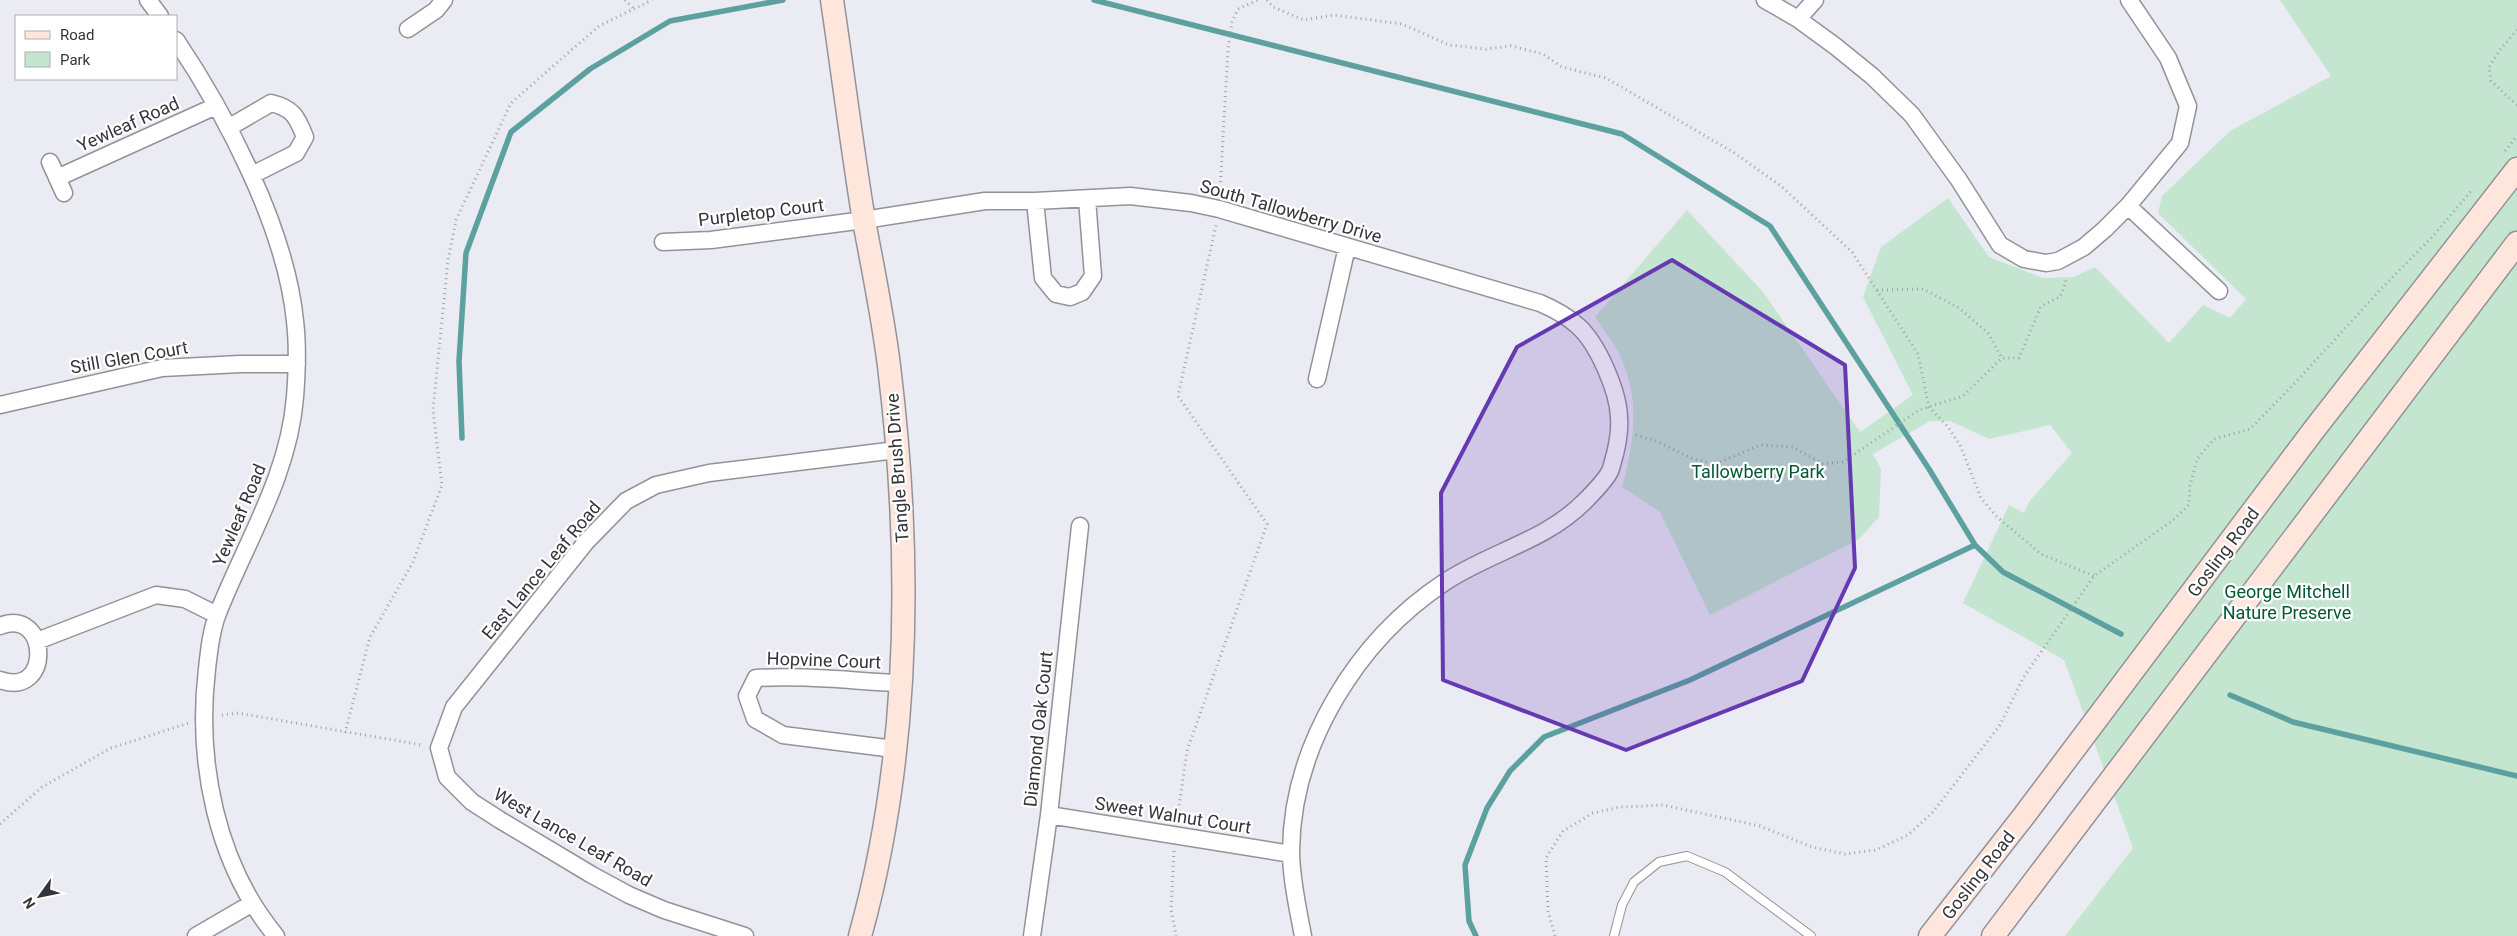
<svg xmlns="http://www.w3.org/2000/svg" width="2517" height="936" font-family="Roboto,sans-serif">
	<rect width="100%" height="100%" fill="#eaebf3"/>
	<path fill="#c4e6d0" d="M2280 0H2517V936H2065L2133 848 2064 660 1963 603 2009 505 2024 513 2029 502 2072 453 2050 425 1989 439 1950 421H1930L1873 454 1881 469 1879 517 1859 539 1710 615 1660 512 1622 487C1634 442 1641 400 1620 356 1614 342 1603 330 1595 317L1687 210 1763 292 1860 432 1913 395 1863 297 1881 247 1948 198 1989 257 2043 278 2074 277 2095 267 2169 343 2203 305 2230 318 2246 299 2158 213 2162 196 2230 131 2331 76Z"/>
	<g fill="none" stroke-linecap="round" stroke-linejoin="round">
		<path stroke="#5da0a0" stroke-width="5.5" d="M1094 0 1622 134 1770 226 1929 469 1975 545 2003 572 2121 634
			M462 438 459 361 466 253 511 132 590 69 670 21 783 0
			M2230 695 2293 722 2517 776
			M1476 936 1469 921 1465 865 1487 808 1510 771 1544 737 1690 680 1975 545"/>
		<defs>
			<path id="lane" d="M1614 936 1622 905 1634 882 1659 862 1687 856 1725 872 1811 936"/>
			<path id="street" d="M148 0 160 16
				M1765 0 1798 19 1835 46 1872 76 1912 115 1959 180 2000 245 2024 259 2046 263 2058 261 2084 247 2105 229 2128 206 2180 143 2188 106 2168 58 2129 0
				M1798 19 1815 0
				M408 29 436 10 444 0
				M176 40C227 116 286 229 295 321 298 346 297 372 295 397 289 475 246 542 218 613 211 630 209 651 207 669 196 761 216 864 276 936
				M228 128 271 103C293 108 297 117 305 137L296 153 252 175
				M50 162 64 193
				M57 178 216 106
				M1035 201 1043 278 1056 294 1070 297 1082 292 1093 276 1087 199
				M2128 206 2219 291
				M663 242 711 240 864 220 985 201H1035L1130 196 1191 203 1219 209 1540 303C1554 309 1567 316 1578 326 1598 344 1618 391 1619 417 1620 430 1618 442 1615 454 1613 460 1612 468 1609 473 1603 483 1593 493 1585 501 1546 541 1490 552 1445 582 1357 640 1292 745 1291 851 1291 879 1298 909 1303 936
				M1317 379 1347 247
				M0 405 162 368 240 364H297
				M0 626C49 606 53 699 0 680
				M37 641 156 595 185 599 217 615
				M894 749 783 735 755 719 747 696 756 678C804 675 852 681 900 683
				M1049 815 1291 854
				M196 936 251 904
				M745 936 664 910 629 895 592 875 500 820 472 802 447 777 439 748 454 707 586 542 626 501 656 485 709 473 896 450
				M1032 936 1049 815 1080 526"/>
			<path id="secondary" d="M832 0C843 74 852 148 864 221 873 269 883 317 889 366 912 554 911 753 860 936
				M1930 936 2023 817 2313 431 2517 169
				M1993 936 2517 243"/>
		</defs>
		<use href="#lane" stroke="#92939a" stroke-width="10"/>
		<use href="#street" stroke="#92939a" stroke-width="19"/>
		<use href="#secondary" stroke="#92939a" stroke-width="25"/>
		<path stroke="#a1a2a8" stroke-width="3" stroke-dasharray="1 4" stroke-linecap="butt" d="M625 0 633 8
			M1267 0 1273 7 1304 20 1334 15 1402 24 1449 45 1486 49 1511 46 1543 54 1562 67 1606 78 1733 152 1781 186 1852 252 1918 354 1929 407 1948 427 1960 445 1981 498 1997 517 2041 554 2094 576
			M2517 30 2500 50 2489 67 2491 81 2517 105
			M2505 151 2517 136
			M1220 192 1228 49 1232 22 1238 9 1258 0
			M1877 290 1923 289 1959 308 1988 333 2002 358
			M1636 435 1656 441 1693 459 1715 464 1761 445 1793 447 1823 464 1843 462 1919 410 1963 396 2002 358H2019L2041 306 2060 297 2066 282 2064 277
			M222 715 238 713 422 745
			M345 733 370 637 413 562 442 485 433 410 448 260 456 220 511 103 599 26 652 0
			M1177 820 1187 751 1267 524 1178 396 1216 225
			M0 824 42 787 111 748 189 723
			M1174 851 1171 909 1176 936
			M1555 936 1548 911 1546 858 1563 831 1593 813 1620 807 1663 805 1760 826 1812 847 1845 854 1876 850 1908 835 1933 812 2000 725 2023 678 2094 576 2172 521 2189 505 2190 486 2197 459 2214 439 2250 429 2294 384 2382 288 2433 236 2472 190"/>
		<use href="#lane" stroke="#fff" stroke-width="8"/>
		<use href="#street" stroke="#fff" stroke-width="16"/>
		<use href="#secondary" stroke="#fee6dd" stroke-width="22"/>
	</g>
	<path fill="#6539b1" fill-opacity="0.2" stroke="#6539b1" stroke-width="4" stroke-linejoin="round" d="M1672 260 1845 365 1855 568 1802 681 1626 750 1443 680 1441 493 1517 347Z"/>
	<g text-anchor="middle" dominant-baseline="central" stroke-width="4.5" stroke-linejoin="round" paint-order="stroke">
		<g font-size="18" fill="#343538" stroke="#fff">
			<text transform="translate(128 124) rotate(-24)">Yewleaf Road</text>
			<text transform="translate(1291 211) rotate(16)">South Tallowberry Drive</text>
			<text transform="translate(761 212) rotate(-7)">Purpletop Court</text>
			<text transform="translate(129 357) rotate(-10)">Still Glen Court</text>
			<text transform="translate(897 468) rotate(-94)">Tangle Brush Drive</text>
			<text transform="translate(239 515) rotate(-67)">Yewleaf Road</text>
			<text transform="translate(2223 552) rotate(-53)">Gosling Road</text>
			<text transform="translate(541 570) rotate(-50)">East Lance Leaf Road</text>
			<text transform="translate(824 660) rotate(2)">Hopvine Court</text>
			<text transform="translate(1038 729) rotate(-84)">Diamond Oak Court</text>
			<text transform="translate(1173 815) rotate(9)">Sweet Walnut Court</text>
			<text transform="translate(573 837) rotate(30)">West Lance Leaf Road</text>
			<text transform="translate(1978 875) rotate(-52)">Gosling Road</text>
		</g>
		<g font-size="18" fill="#005933" stroke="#fff">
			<text x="1758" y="471">Tallowberry Park</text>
			<text x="2287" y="591">George Mitchell<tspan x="2287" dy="21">Nature Preserve</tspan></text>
		</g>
	</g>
	<rect x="15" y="15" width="162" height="65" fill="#ffffff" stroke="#aeaeaf"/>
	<rect x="25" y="31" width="25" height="8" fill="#fee6dd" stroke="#aeaeaf"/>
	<text x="60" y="40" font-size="15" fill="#343538">Road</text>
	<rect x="25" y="52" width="25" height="15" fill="#c4e6d0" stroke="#aeaeaf"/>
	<text x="60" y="65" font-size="15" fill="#343538">Park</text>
	<g transform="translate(40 896) rotate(237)" stroke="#ffffff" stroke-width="4" paint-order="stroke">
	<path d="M0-4L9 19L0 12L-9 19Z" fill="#343538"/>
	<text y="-8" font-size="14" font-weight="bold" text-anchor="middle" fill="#343538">N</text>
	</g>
</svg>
